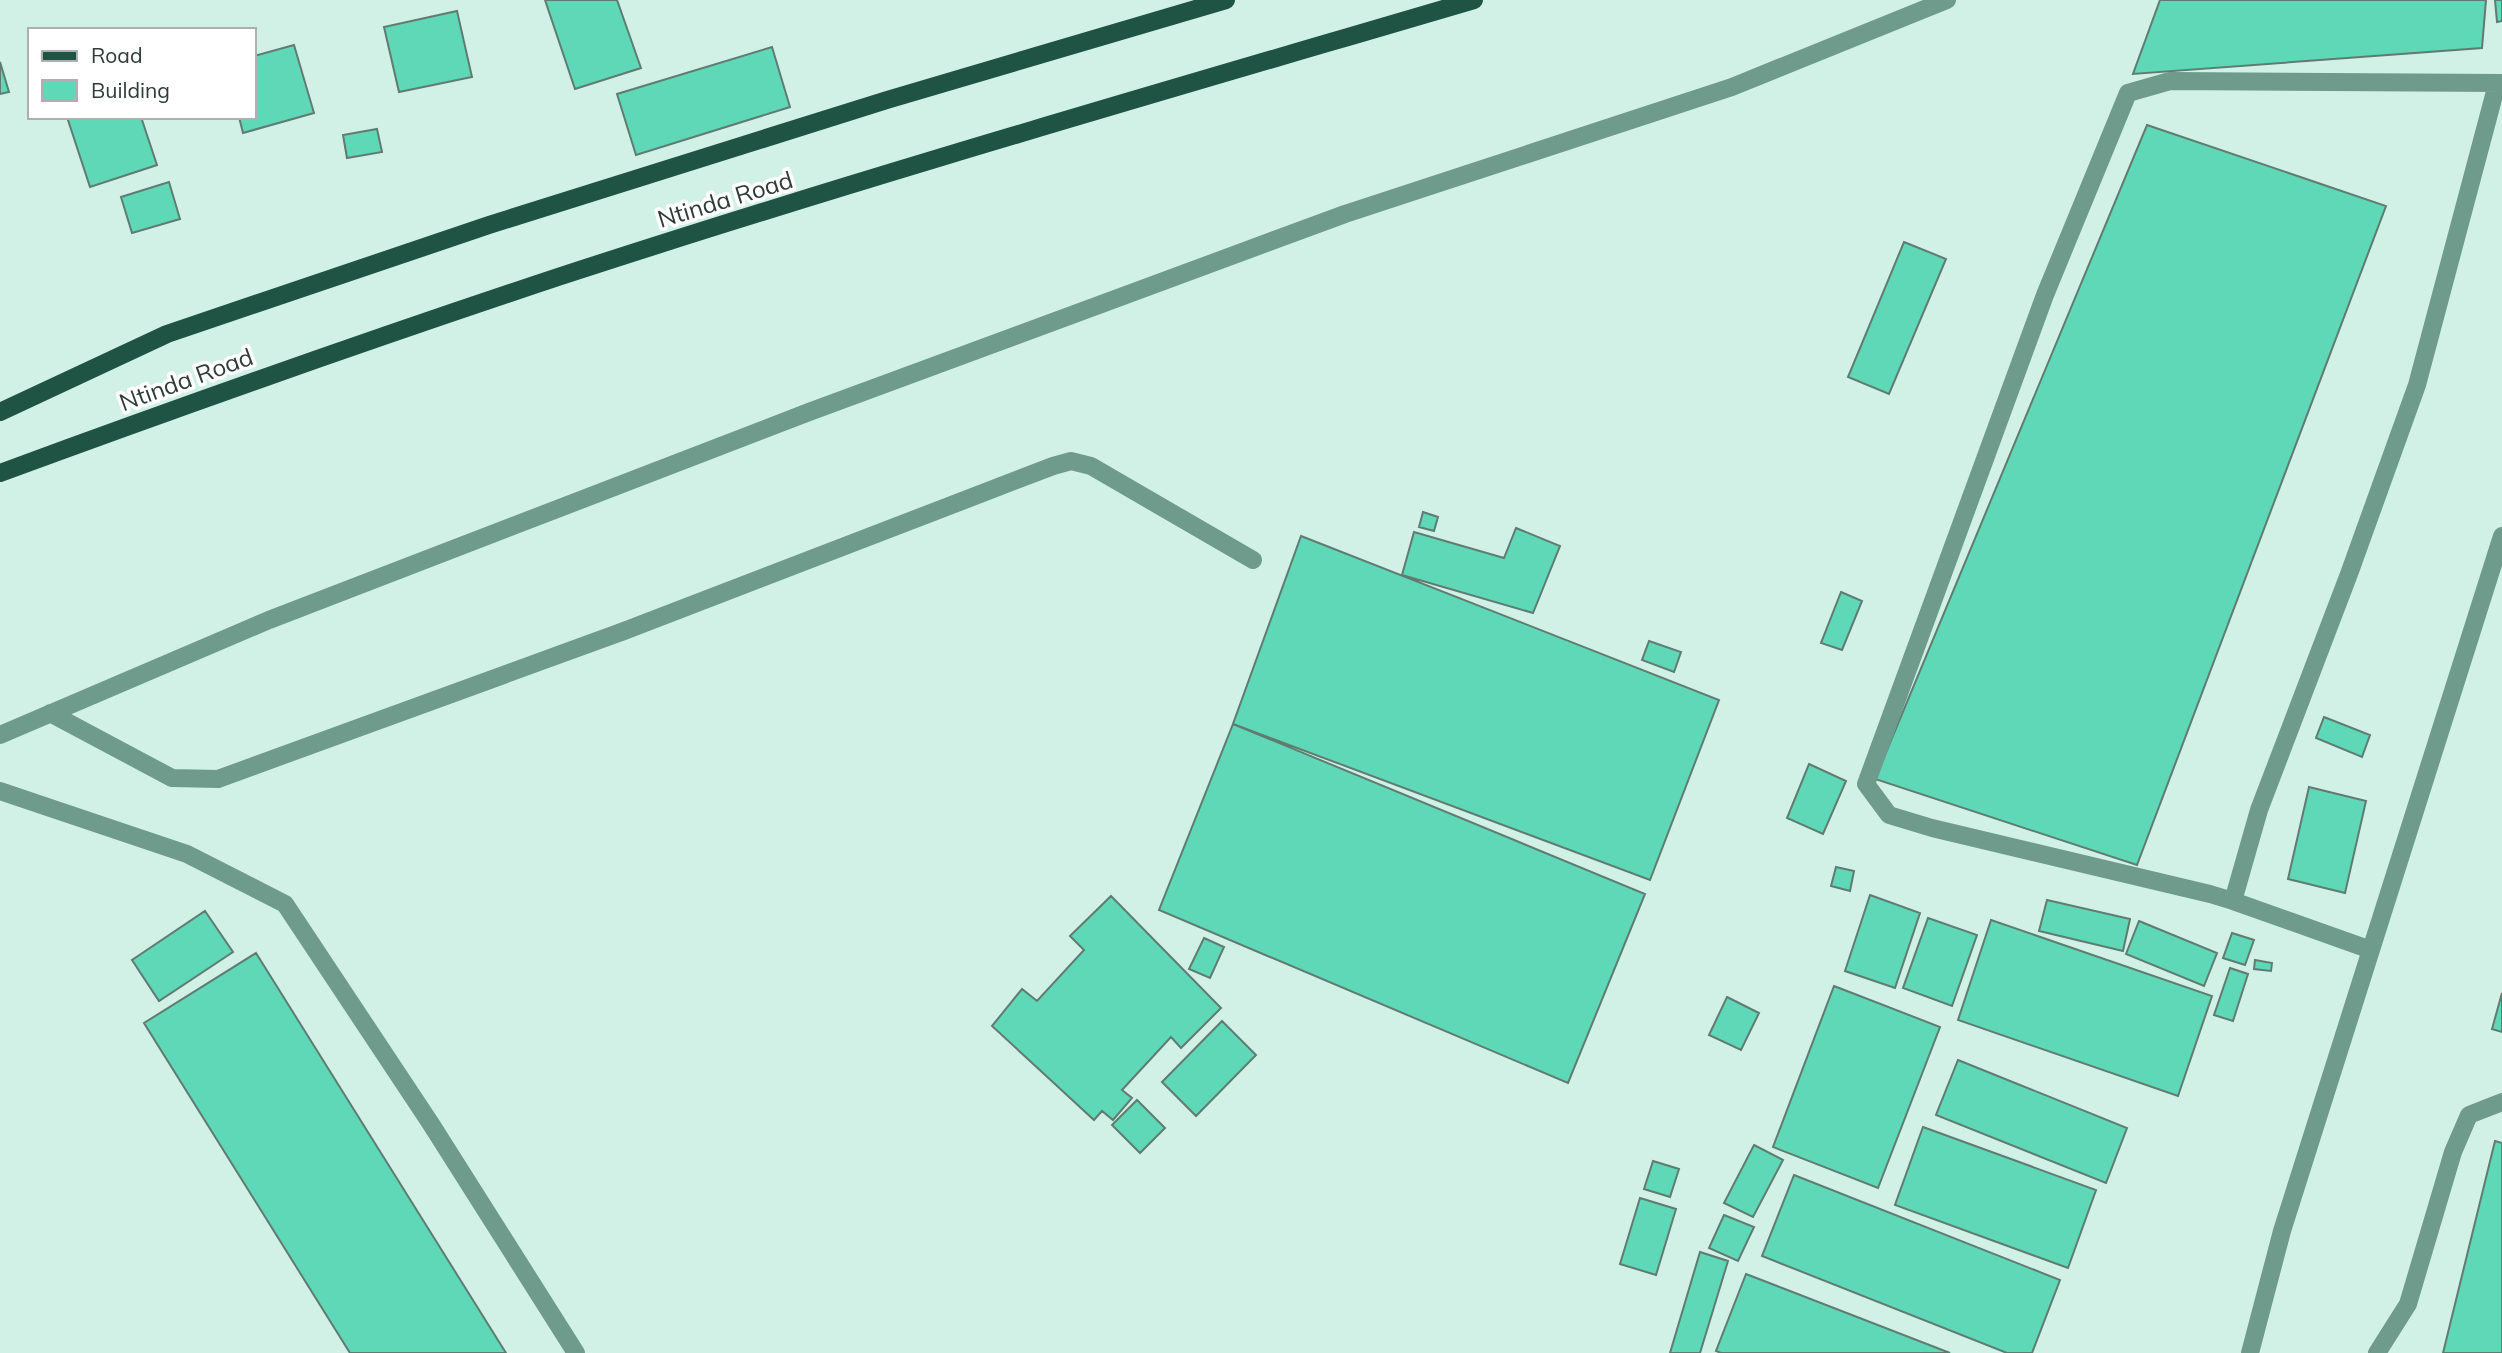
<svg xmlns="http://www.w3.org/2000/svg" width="2502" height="1353" font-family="Mulish,sans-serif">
	<rect width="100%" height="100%" fill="#d2f1e6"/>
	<path fill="#5ed8b6" stroke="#607c72" stroke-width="2" d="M545 0H617L641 68 575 89Z
		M2160 0H2486L2482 48 2133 74Z
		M2495 0H2502V21L2497 22Z
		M457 11 472 77 399 92 384 27Z
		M294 45 314 113 243 133 239 117H254V56Z
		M772 47 790 107 636 155 617 94Z
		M0 62 9 92 0 94Z
		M67 117H141L157 165 90 187Z
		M2147 125 2386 206 2137 865 1875 779Z
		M377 129 382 152 347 158 343 135Z
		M169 182 180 219 132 233 121 197Z
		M1904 242 1946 259 1889 394 1848 377Z
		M1423 512 1438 517 1434 531 1419 527Z
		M1516 528 1560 546 1533 613 1402 575 1414 532 1504 558Z
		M1301 536 1719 700 1650 880 1233 724Z
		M1841 592 1862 601 1842 650 1821 643Z
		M1649 641 1681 652 1674 672 1642 660Z
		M2324 717 2370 735 2362 757 2316 738Z
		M1233 724 1645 894 1568 1083 1159 910Z
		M1809 764 1846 781 1823 834 1787 818Z
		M2309 787 2366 801 2345 893 2288 879Z
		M1836 867 1854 871 1850 891 1831 886Z
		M1870 895 1920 913 1895 988 1845 971Z
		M1111 896 1221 1008 1181 1048 1171 1037 1122 1090 1132 1098 1113 1120 1102 1111 1094 1120 992 1026 1022 989 1037 1001 1084 950 1070 936Z
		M2047 900 2130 919 2123 951 2039 931Z
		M205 911 233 952 159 1001 132 960Z
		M1928 918 1977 935 1952 1006 1903 988Z
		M1991 920 2212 996 2178 1096 1958 1020Z
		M2139 921 2217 953 2204 986 2126 954Z
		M2232 933 2254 940 2245 965 2223 958Z
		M1204 938 1224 947 1210 978 1189 969Z
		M256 953 506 1353H350L144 1023Z
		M2255 960 2272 963 2271 971 2254 969Z
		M2230 968 2248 974 2233 1021 2214 1015Z
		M1834 986 1940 1027 1878 1188 1773 1147Z
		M2502 993V1032L2492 1029Z
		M1727 997 1759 1013 1741 1050 1709 1035Z
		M1222 1021 1256 1055 1196 1116 1162 1082Z
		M1958 1060 2127 1128 2106 1183 1936 1115Z
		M1137 1100 1165 1128 1140 1153 1112 1125Z
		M1923 1127 2096 1190 2068 1268 1895 1205Z
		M2495 1141 2502 1143V1353H2443Z
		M1754 1145 1783 1160 1753 1217 1724 1203Z
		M1653 1161 1679 1169 1670 1197 1644 1189Z
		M1794 1175 2060 1280 2032 1353H2007L1762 1256Z
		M1640 1198 1676 1209 1656 1275 1620 1264Z
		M1724 1215 1754 1227 1738 1261 1709 1248Z
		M1700 1252 1728 1261 1700 1353H1670Z
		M1746 1274 1950 1353H1721L1716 1351Z"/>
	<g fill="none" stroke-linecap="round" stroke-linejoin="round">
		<path stroke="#6e9b8c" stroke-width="18" d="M2497 84 2417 385 2349 574 2259 810 2233 901 2210 894 1932 828 1889 815 1866 784 2045 295 2128 93 2170 81 2502 83
			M50 713 172 778 218 779 624 631 1053 466 1071 461 1091 466 1253 560
			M0 735 269 620 809 412 1345 214 1732 87 1947 0
			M0 791 187 854 285 904 431 1124 576 1353
			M2233 901 2371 950
			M2250 1353 2282 1231 2502 536
			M2377 1353 2408 1304 2453 1152 2469 1115 2502 1102"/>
		<path stroke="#1f5445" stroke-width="18" d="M0 412 167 334 489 225 887 100 1226 0
			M0 473C185 405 371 339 558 277 861 178 1168 90 1474 0"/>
	</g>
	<g text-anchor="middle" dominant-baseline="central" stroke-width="7" stroke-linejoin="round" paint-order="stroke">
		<g font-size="24" fill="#2f3b37" stroke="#fff">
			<text transform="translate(725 199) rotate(-17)">Ntinda Road</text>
			<text transform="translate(186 379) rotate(-20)">Ntinda Road</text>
		</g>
	</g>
	<rect x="28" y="28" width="228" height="91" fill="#ffffff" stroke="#acb1af" stroke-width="2"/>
	<rect x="42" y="51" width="35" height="10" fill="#1f5445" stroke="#acb1af" stroke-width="2"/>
	<text x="91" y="63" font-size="21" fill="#2f3b37">Road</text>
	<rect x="42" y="80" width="35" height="21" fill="#5ed8b6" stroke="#acb1af" stroke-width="2"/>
	<text x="91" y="98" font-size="21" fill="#2f3b37">Building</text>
</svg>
